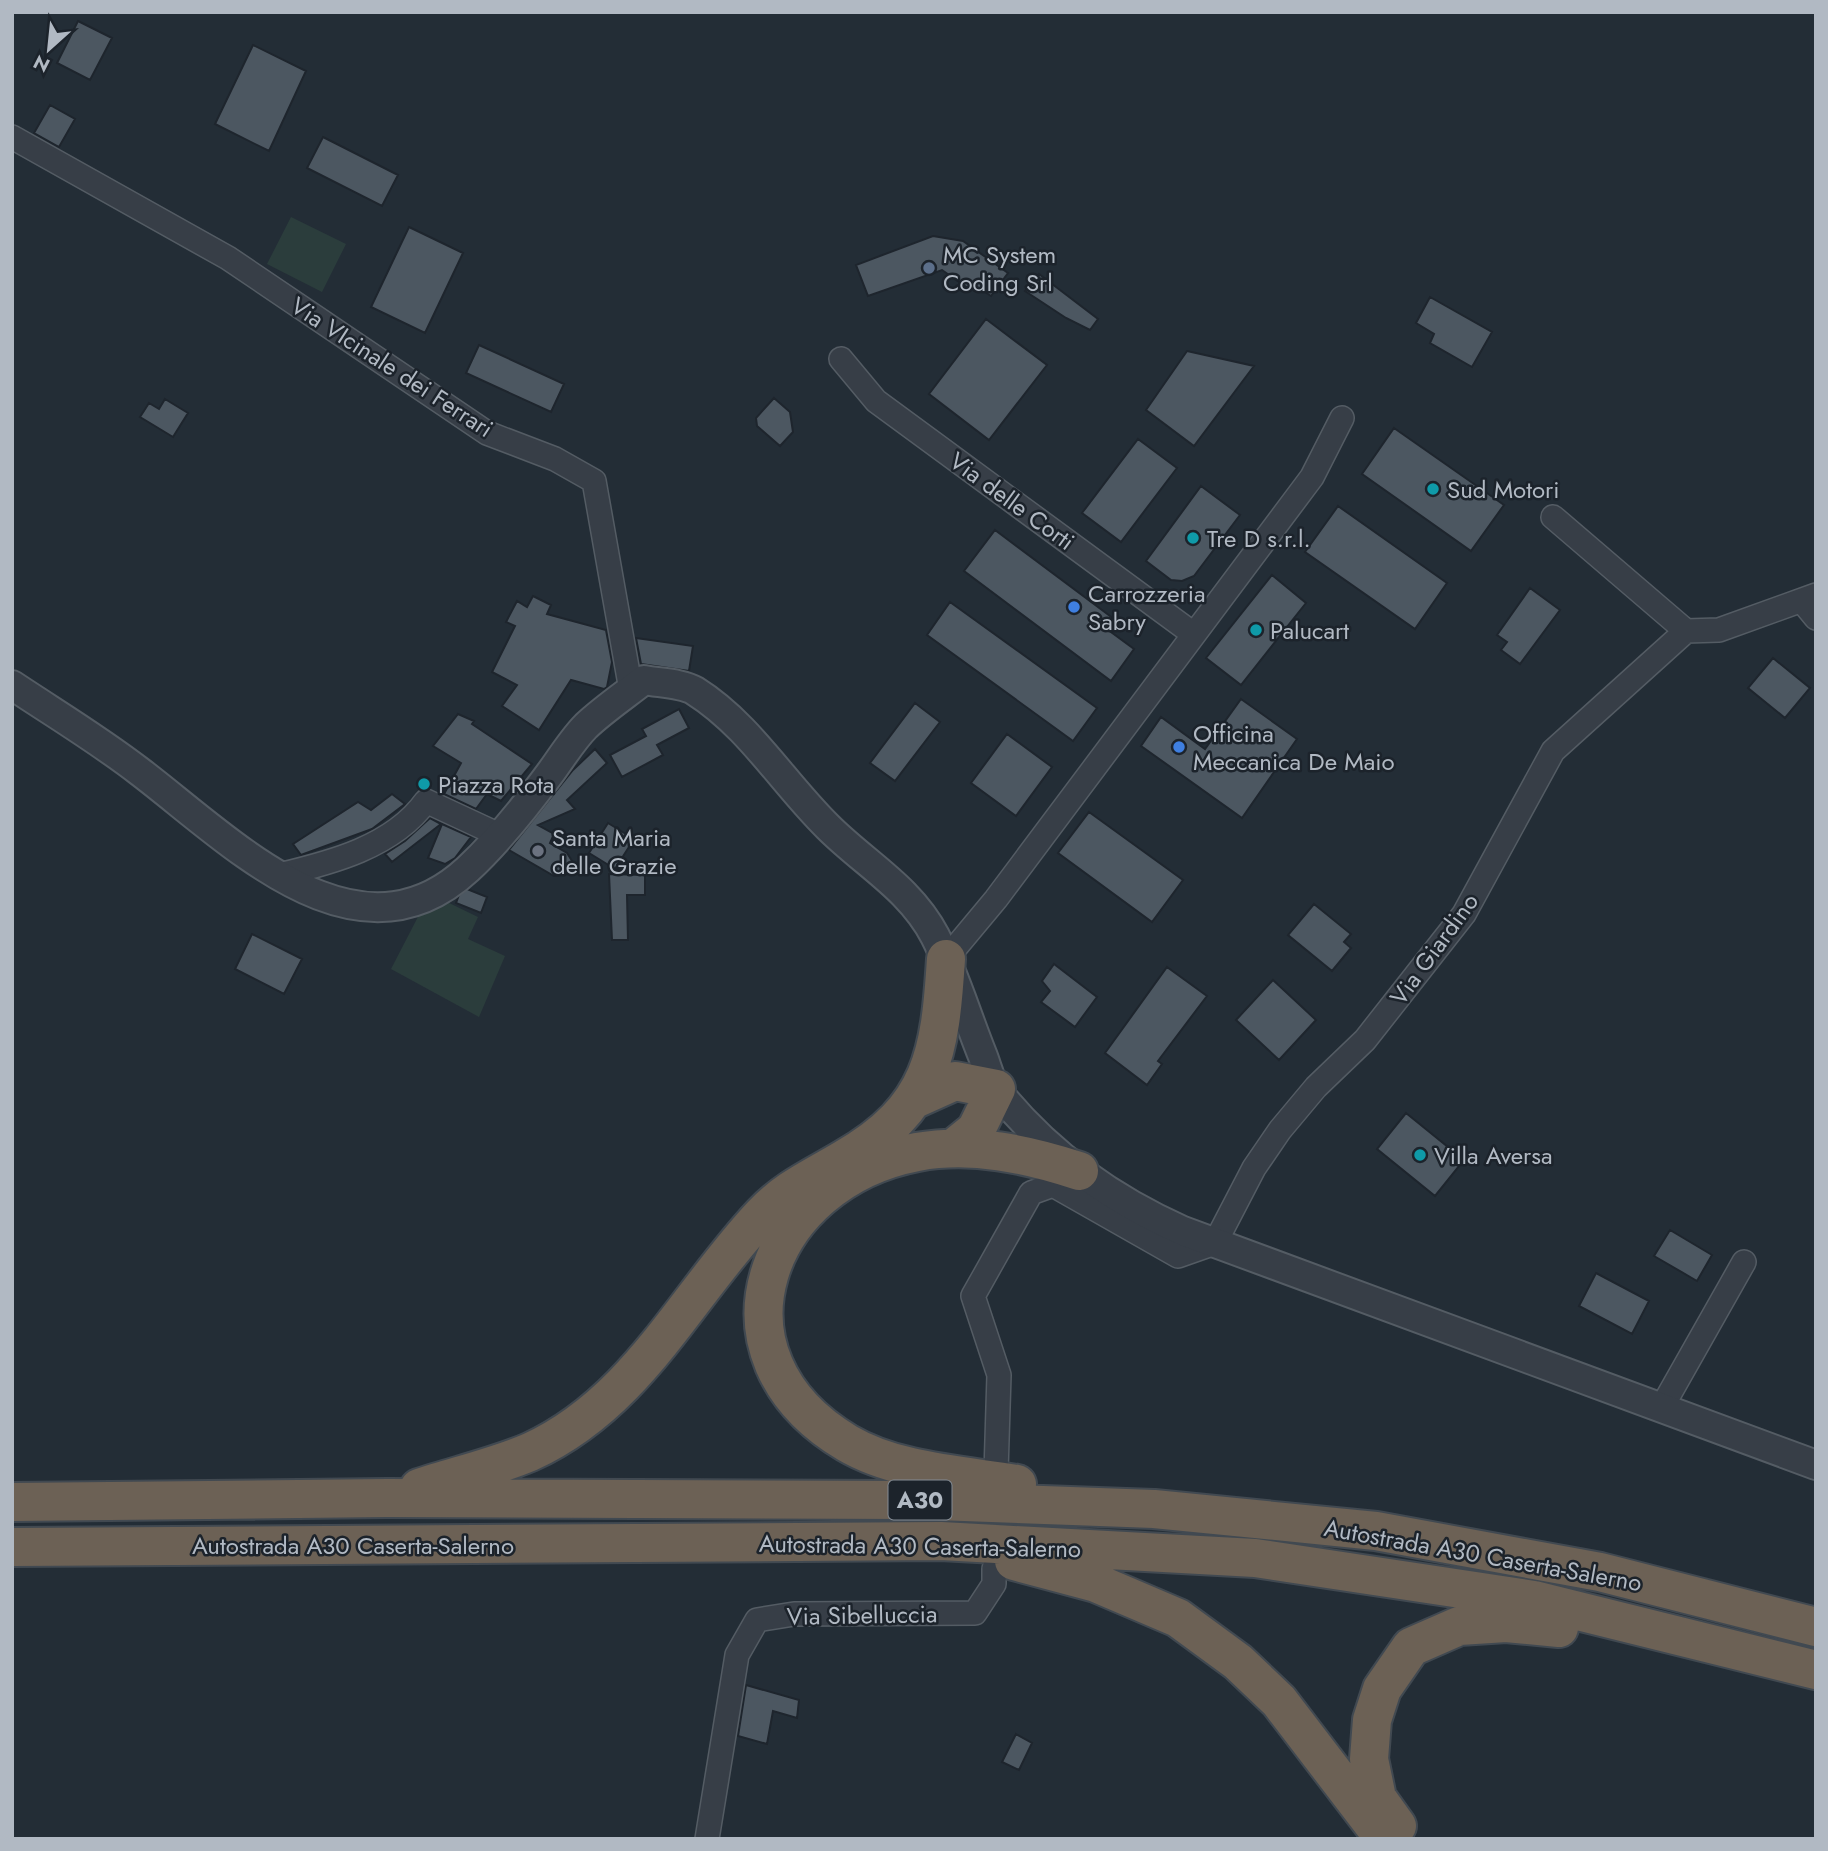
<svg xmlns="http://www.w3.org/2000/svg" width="1828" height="1851" font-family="Jost,sans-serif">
	<rect width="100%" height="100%" fill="#232d36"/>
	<path fill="#2b3d3c" d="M291 217 346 244 322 292 267 264Z
		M445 901 478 917 468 939 505 956 479 1017 391 969 421 911Z"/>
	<path fill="#4c5761" stroke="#1e252d" stroke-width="2" d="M78 21 112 38 90 80 57 63Z
		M253 45 306 71 269 151 215 124Z
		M50 105 75 119 59 147 34 133Z
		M323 137 398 175 382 206 307 168Z
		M409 227 463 253 425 333 371 307Z
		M933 236 963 241 1008 273 991 296 971 283 968 288 942 270 868 296 856 265Z
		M1039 274 1098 319 1090 330 1066 318 1025 291Z
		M1430 297 1492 332 1472 367 1430 343 1434 334 1416 323Z
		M986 319 1047 365 989 440 929 394Z
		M479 345 564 384 551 412 466 373Z
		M1187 351 1254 366 1194 446 1146 410Z
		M774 398 790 412 793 432 780 446 757 426 756 418Z
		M165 399 188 413 173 437 140 417 149 403 159 409Z
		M1394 428 1504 505 1471 551 1362 474Z
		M1138 439 1177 468 1121 542 1082 513Z
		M1201 486 1240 515 1194 576 1182 581 1171 580 1146 561Z
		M1338 506 1447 583 1415 629 1305 552Z
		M995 530 1118 622 1111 632 1134 649 1111 681 964 571Z
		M1272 575 1306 603 1241 685 1206 658Z
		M1530 588 1560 610 1520 664 1501 650 1507 642 1497 635Z
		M533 596 551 605 547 614 606 630 612 662 607 687 604 689 571 680 539 730 502 706 517 685 492 672 515 626 506 622 517 601 527 607Z
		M950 602 1097 708 1073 741 927 635Z
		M636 638 693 646 689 671 641 664Z
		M1773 658 1810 688 1785 718 1748 688Z
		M1241 699 1297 739 1242 818 1141 746 1161 717 1205 749Z
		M915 703 940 722 895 781 870 763Z
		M679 709 689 728 657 745 663 755 622 777 610 755 646 736 642 729Z
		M458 714 474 721 472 724 532 764 501 801 487 794 476 809 444 794 461 763 433 746Z
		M1007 734 1052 767 1016 816 971 783Z
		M595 749 607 763 567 800 575 809 538 825 554 834 550 843 567 853 574 864 568 874 554 876 509 850 573 770Z
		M392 794 405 804 372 829 301 855 293 844 358 802 371 810Z
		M1089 812 1183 880 1152 922 1058 853Z
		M430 818 441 824 392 862 385 854 405 841Z
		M608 823 634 839 615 869 589 853Z
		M442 824 471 837 455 858 445 864 428 858Z
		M609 874 645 875V895H627L628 940H612Z
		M467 889 487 897 481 913 456 903 459 895Z
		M1314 904 1351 934 1344 942 1351 948 1332 971 1288 935Z
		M252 934 302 959 284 994 235 969Z
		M1054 964 1097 997 1075 1027 1041 1002 1050 991 1042 981Z
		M1167 967 1207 996 1158 1061 1162 1064 1147 1085 1105 1053Z
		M1273 980 1316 1020 1279 1060 1236 1020Z
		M1406 1113 1464 1160 1435 1196 1377 1149Z
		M1670 1230 1712 1255 1697 1281 1654 1256Z
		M1596 1273 1649 1301 1632 1334 1579 1306Z
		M746 1685 799 1700 797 1718 773 1711 767 1744 738 1736Z
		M1016 1734 1032 1743 1019 1770 1002 1762Z"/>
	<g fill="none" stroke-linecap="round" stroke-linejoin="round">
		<defs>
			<path id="minor" d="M12 137 228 258 487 433 555 459 594 481 631 690
				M841 359 876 401 1192 633
				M1553 517 1686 631 1719 630 1816 595
				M1802 601 1816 618
				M279 875C330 863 393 847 426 801L499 835
				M946 959 996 899 1312 477 1342 418
				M1662 1407 1744 1262
				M996 1472 999 1375 973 1296 1031 1193 1053 1185 1178 1256 1215 1243 1254 1168 1280 1130 1316 1087 1365 1040 1464 914 1553 751 1686 631
				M707 1839 737 1655 757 1620 794 1614 975 1613 994 1584V1569"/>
			<path id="tertiary" d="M12 685C54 713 99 740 139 771 229 839 356 973 468 869 499 840 526 806 551 772 562 757 573 739 586 726 604 709 625 695 644 680 659 683 682 683 695 691 749 725 783 783 828 827 865 864 910 888 935 936 954 973 966 1014 982 1054 987 1066 990 1082 998 1092 1048 1154 1111 1199 1183 1231L1816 1465"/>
			<path id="motorway" d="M915 1099 955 1081 996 1089 976 1130 955 1147
				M1017 1484C963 1475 896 1472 847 1443 699 1355 764 1181 917 1152 972 1142 1027 1154 1079 1171
				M419 1488C455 1476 495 1467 530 1452 637 1403 685 1297 762 1215 786 1189 814 1177 844 1159 933 1108 940 1053 946 959
				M12 1502 387 1498 910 1500 1154 1509 1376 1531 1600 1572 1816 1627
				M12 1547 941 1541 1255 1558 1534 1600 1816 1670
				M1014 1561 1096 1583 1178 1618 1238 1662 1279 1701 1376 1828 1392 1839
				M1397 1826 1377 1798 1369 1759 1372 1720 1382 1689 1411 1647 1459 1626 1506 1623 1559 1628"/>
		</defs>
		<use href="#minor" stroke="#545c64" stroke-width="26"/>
		<use href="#tertiary" stroke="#545c64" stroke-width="32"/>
		<use href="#motorway" stroke="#414951" stroke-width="42"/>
		<use href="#minor" stroke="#373e47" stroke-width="23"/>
		<use href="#tertiary" stroke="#373e47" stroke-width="28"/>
		<use href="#motorway" stroke="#6c6155" stroke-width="38"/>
	</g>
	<circle fill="#5c6f8a" stroke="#1c232b" stroke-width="2.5" cx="929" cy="268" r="7"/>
	<g fill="#0f9aa8" stroke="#1c232b" stroke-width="2.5">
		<circle cx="1433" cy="489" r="7"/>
		<circle cx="1193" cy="538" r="7"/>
		<circle cx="1256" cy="630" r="7"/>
		<circle cx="424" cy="784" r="7"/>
		<circle cx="1420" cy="1155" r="7"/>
	</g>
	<g fill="#3f7fe0" stroke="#1c232b" stroke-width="2.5">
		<circle cx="1074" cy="607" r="7"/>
		<circle cx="1179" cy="747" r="7"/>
	</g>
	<circle fill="#6b7280" stroke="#1c232b" stroke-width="2.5" cx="538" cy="851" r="7"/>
	<g text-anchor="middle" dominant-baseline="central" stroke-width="5" stroke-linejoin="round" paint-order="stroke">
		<rect fill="#1c232b" stroke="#848c95" stroke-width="2" x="888.5" y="1480.5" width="63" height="39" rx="5"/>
		<g font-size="23" font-weight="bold" fill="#b1b9c3">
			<text x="920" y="1500">A30</text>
		</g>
		<g font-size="24" fill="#b1b9c3" stroke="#1c232b" text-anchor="start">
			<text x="943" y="254">MC System<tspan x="943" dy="28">Coding Srl</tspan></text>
			<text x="1447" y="489">Sud Motori</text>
			<text x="1207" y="538">Tre D s.r.l.</text>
			<text x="1088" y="593">Carrozzeria<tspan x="1088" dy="28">Sabry</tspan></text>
			<text x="1270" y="630">Palucart</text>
			<text x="1193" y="733">Officina<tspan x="1193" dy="28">Meccanica De Maio</tspan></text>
			<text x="438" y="784">Piazza Rota</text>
			<text x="552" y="837">Santa Maria<tspan x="552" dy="28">delle Grazie</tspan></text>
			<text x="1434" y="1155">Villa Aversa</text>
		</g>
		<g font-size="24" fill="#b1b9c3" stroke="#1c232b">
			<text transform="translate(392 367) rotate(33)">Via VIcinale dei Ferrari</text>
			<text transform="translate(1012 501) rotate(36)">Via delle Corti</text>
			<text transform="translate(1434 949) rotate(-54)">Via Giardino</text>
			<text x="353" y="1545">Autostrada A30 Caserta-Salerno</text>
			<text transform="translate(920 1546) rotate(1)">Autostrada A30 Caserta-Salerno</text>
			<text transform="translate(1483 1555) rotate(10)">Autostrada A30 Caserta-Salerno</text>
			<text transform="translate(862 1615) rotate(-1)">Via Sibelluccia</text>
		</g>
	</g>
	<rect width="1828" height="1851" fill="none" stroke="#b1b9c3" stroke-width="28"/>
	<g transform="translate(49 49) rotate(207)" stroke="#1c232b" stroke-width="5" paint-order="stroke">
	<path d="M0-5L12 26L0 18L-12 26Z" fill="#b1b9c3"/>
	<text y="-10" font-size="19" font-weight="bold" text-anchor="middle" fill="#b1b9c3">N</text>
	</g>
</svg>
